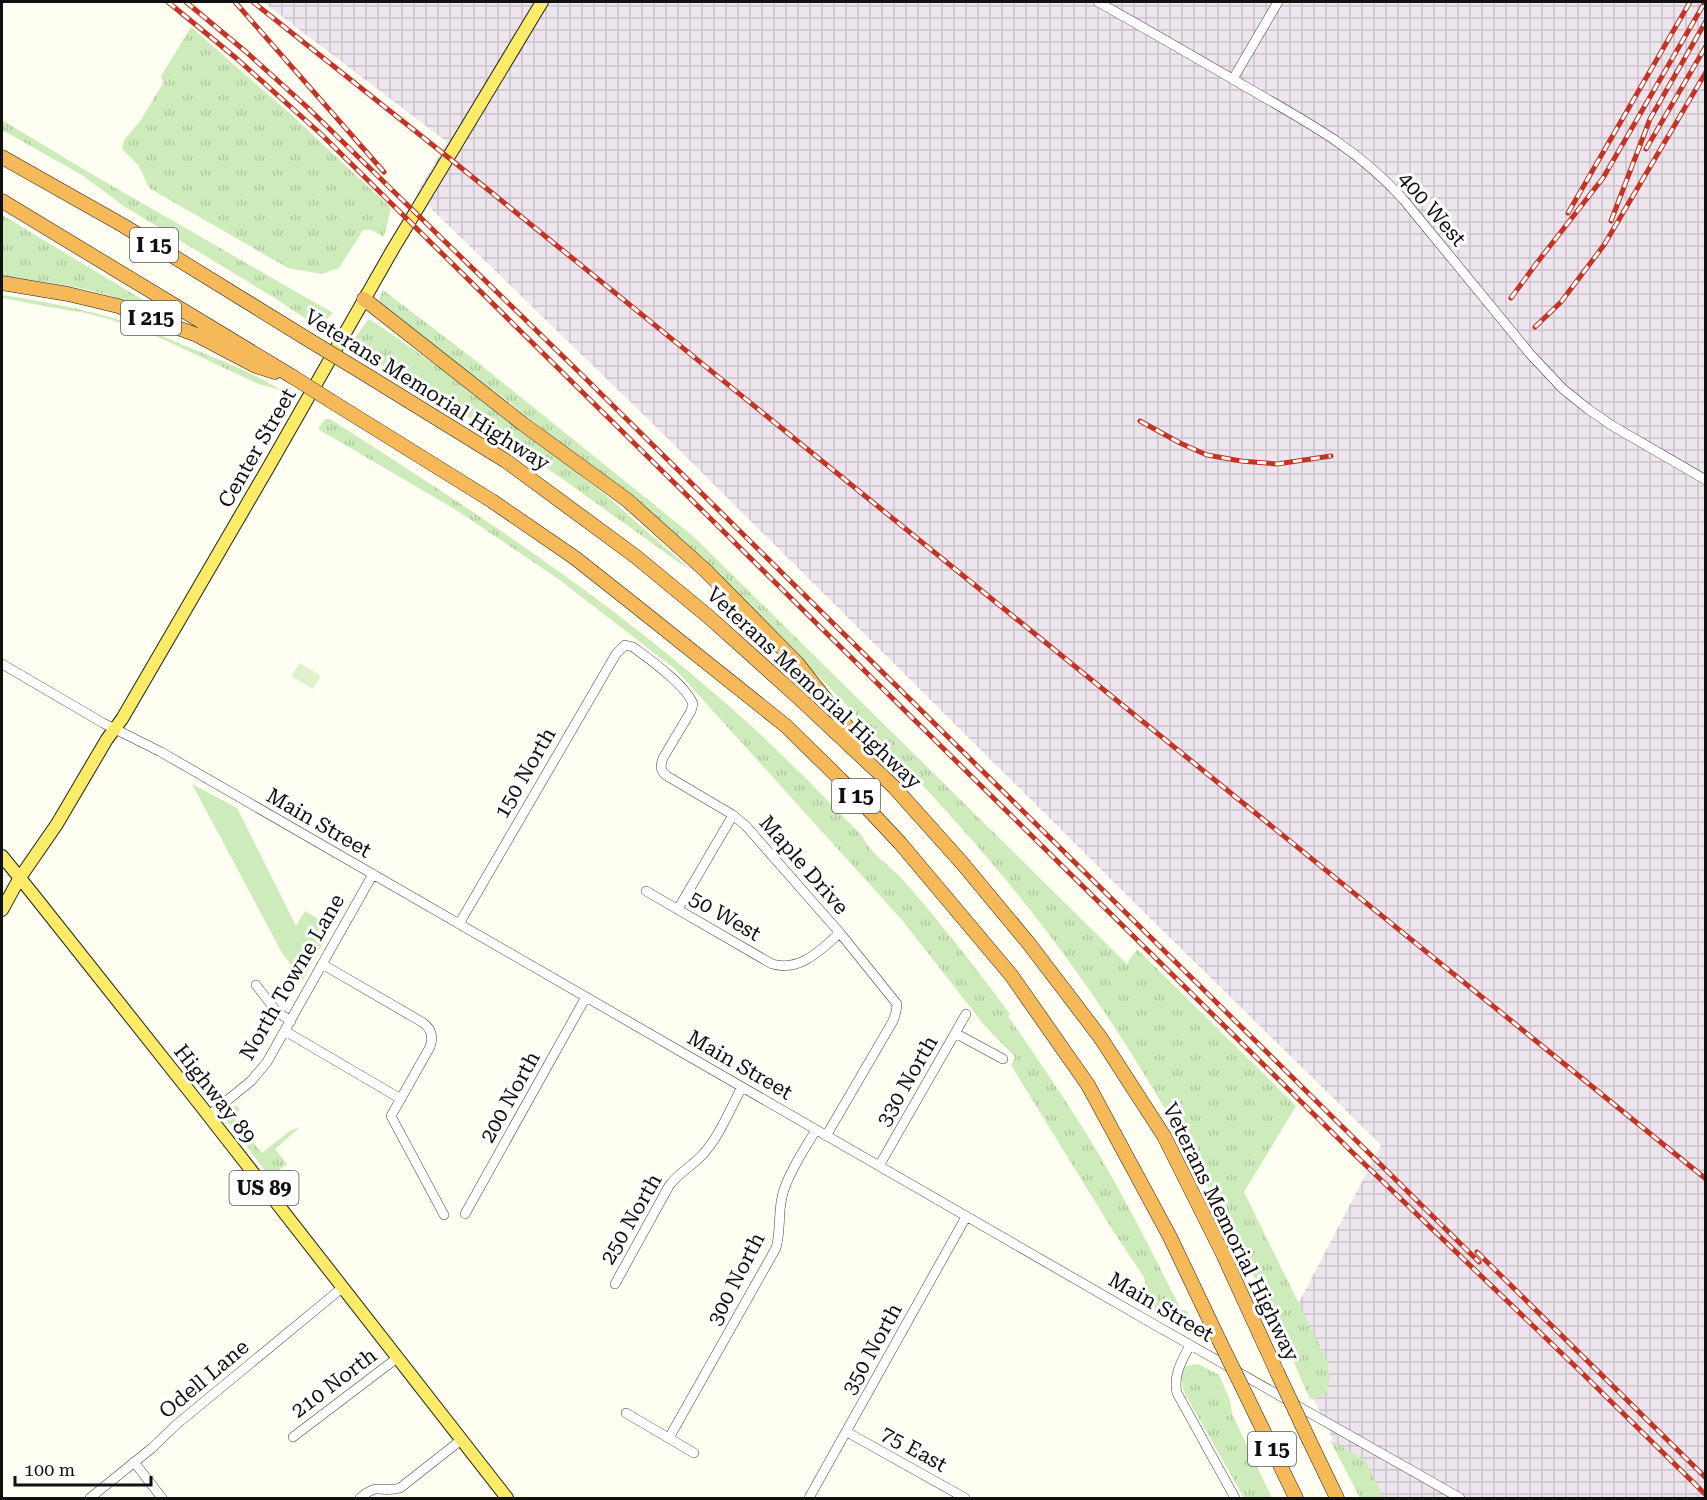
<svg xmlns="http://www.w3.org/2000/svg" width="1707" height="1500" font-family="'Roboto Serif',serif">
	<defs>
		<pattern id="industrial-grid" width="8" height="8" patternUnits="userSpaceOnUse" patternTransform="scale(1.5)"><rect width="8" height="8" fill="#eee5ee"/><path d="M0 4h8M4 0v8" fill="none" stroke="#cbc3cb"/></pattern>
		<pattern id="grass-tufts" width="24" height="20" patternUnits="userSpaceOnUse" patternTransform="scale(1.5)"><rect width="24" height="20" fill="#cdebbb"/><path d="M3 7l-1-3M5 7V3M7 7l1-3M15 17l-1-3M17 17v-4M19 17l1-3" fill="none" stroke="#afc8a0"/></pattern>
	</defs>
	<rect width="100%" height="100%" fill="#fffef3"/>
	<path fill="url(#industrial-grid)" d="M263 2H1705V1498H1360L1283 1333 1381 1145 1164 932 652 423 416 194 447 142Z"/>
	<path fill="url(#grass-tufts)" d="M191 27 295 118 391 208 384 237 371 230H363L339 268 322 274 288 268 149 188 139 166 122 149 124 140 141 120 163 83 161 76Z
		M2 120 95 176 333 313 318 327 273 297 125 207 82 175 2 130Z
		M2 215 168 315C143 307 119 298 93 291 63 284 32 280 2 276Z
		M383 290 471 357 693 536 1127 964 1137 949 1296 1106 1244 1192 1327 1361C1331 1374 1330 1384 1324 1396L1321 1395 1316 1399H1310C1237 1231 1153 1069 1041 924 988 855 930 792 870 730 848 707 826 683 803 661 759 618 712 578 666 536 597 473 526 412 449 358 437 349 383 314 380 304 378 299 381 294 383 290Z
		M2 295C41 301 81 308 119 320 145 328 168 339 193 349 223 361 253 373 281 390L258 384 156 336 109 319 81 312 71 311 2 298Z
		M368 320H371L483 398 609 498 691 570 677 561 540 463 434 395 365 355 355 338Z
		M325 419H330C463 504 596 590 715 694 767 738 815 787 862 836 871 855 890 865 903 880 941 923 976 968 1010 1014L1008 1016C1039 1061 1070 1106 1098 1153 1128 1204 1155 1257 1181 1310L1187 1311 1196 1329 1194 1332 1159 1314 1144 1304 1148 1295 1144 1277 1115 1234 1011 1065 1015 1057 985 1026 902 920 675 669 557 578 456 510 318 429Z
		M236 1105 240 1110 233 1116 262 1153 291 1130 300 1127 275 1149 287 1164 270 1177 227 1121 229 1111Z
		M1198 1364 1219 1375 1230 1400 1232 1414 1272 1498H1244L1184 1392 1181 1378 1185 1366Z
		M1330 1440 1365 1460 1384 1498H1360Z"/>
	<path fill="#cdebbb" d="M192 784 237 808 296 926 305 911 332 927 302 981 281 951Z"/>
	<path fill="#e0f2cd" d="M300 663 321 676 313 689 291 676Z"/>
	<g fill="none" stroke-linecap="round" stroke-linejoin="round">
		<defs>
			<path id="minor" d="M1098 2C1148 30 1198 59 1248 88 1307 122 1357 148 1403 199L1531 355 1563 389 1588 409 1611 425 1706 480
				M1233 79 1278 2
				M2 664 103 723 161 752 1148 1321 1460 1498
				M646 891 772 964C801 972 820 950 840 933
				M678 909 733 815
				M459 924 616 654 625 645 633 647C649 659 686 685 693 704L691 711 663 758C660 766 660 771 667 776L733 815 746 826 840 933 897 1004 896 1012 893 1021 826 1136
				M322 964 422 1022C431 1028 434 1036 430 1047L391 1116 444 1215
				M256 985 277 1012 291 1021
				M285 1031 401 1099
				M955 1033 1003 1059
				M208 1116 251 1081 267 1062 373 874
				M879 1166 966 1014
				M465 1214 586 997
				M615 1284 669 1186C679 1172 693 1166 704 1153 719 1137 731 1107 742 1087
				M1190 1345C1182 1361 1173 1374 1177 1393L1235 1498
				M626 1413 694 1453
				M847 1432 965 1498
				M293 1437 397 1358
				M669 1438 776 1248C781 1231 778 1214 782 1197 786 1177 805 1148 816 1130
				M134 1462 162 1498
				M90 1498 152 1448 177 1424 342 1288
				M360 1498C380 1481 380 1494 400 1488L461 1440
				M809 1498 966 1217"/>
			<path id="major" d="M2 856 32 893 201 1106 507 1498
				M2 910 19 879 57 824 107 739 122 719 268 468 393 249 542 2"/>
			<path id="highway" d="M2 157 124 226 304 337
				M2 201 293 377
				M2 283 68 294 118 306 197 335 256 366 275 372
				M364 299 523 424 627 500 705 570 797 663 867 752
				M373 379 506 461 635 556 709 617 798 697 894 787 962 863 1030 945 1100 1037 1164 1136 1223 1254 1277 1372
				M331 401 492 501 575 558 637 607 786 726 840 779 900 843 1011 975 1088 1085 1170 1237 1219 1340
				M1248 1399 1296 1498
				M1310 1442 1337 1498"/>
		</defs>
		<use href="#minor" stroke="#434343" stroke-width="10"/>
		<use href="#major" stroke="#212121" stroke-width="14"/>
		<use href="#highway" stroke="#212121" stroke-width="15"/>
		<use href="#minor" stroke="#fff" stroke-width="9"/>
		<use href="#major" stroke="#faec68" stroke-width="12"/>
		<use href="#highway" stroke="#f6b95a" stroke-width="14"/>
		<defs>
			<path id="rail" d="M168 2 236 58 321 134 1352 1152 1578 1369 1706 1495
				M186 2 245 51 307 107 581 374 1479 1262
				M235 2 384 172
				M253 2 449 158 1706 1179
				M1646 149 1706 46
				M1568 213 1690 2
				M1611 221 1650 119 1706 21
				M1511 298 1536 264 1603 178 1705 2
				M1535 327 1561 302 1604 245 1706 72
				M1140 421 1180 443 1207 455 1241 461 1277 464 1331 456
				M1477 1252 1706 1478"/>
		</defs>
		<use href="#rail" stroke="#c43424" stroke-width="5"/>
		<use href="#rail" stroke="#fff" stroke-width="3" stroke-dasharray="9" stroke-linecap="butt"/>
		<defs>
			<path id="highway-bridge" d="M304 337 373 379
				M293 377 331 401
				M1219 1340 1248 1399
				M1277 1372 1310 1442"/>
		</defs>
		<use href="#highway-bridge" stroke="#212121" stroke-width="15" stroke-linecap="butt"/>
		<use href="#highway-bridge" stroke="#f6b95a" stroke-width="14"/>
	</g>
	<g text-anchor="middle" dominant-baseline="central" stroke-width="6" stroke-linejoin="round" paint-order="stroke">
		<g fill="#fff" stroke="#585858" stroke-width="1.5">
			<rect x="130" y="228" width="48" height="34" rx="4.5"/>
			<rect x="121" y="301" width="60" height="34" rx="4.5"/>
			<rect x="832" y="779" width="48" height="34" rx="4.5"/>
			<rect x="229.5" y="1171" width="69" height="34" rx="4.5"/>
			<rect x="1248" y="1432" width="48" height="34" rx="4.5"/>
		</g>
		<g font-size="20" font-weight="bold" fill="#101010">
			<text x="154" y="245">I 15</text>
			<text x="151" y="318">I 215</text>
			<text x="856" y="796">I 15</text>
			<text x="264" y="1188">US 89</text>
			<text x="1272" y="1449">I 15</text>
		</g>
		<g font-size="21" fill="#101010" stroke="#fff">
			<text transform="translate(1432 209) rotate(49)">400 West</text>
			<text transform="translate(427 390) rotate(32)">Veterans Memorial Highway</text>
			<text transform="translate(257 448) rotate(-60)">Center Street</text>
			<text transform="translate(814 688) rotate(43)">Veterans Memorial Highway</text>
			<text transform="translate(525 773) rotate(-60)">150 North</text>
			<text transform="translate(319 823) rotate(30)">Main Street</text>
			<text transform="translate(804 865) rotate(49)">Maple Drive</text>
			<text transform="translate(725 916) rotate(30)">50 West</text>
			<text transform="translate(292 977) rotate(-60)">North Towne Lane</text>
			<text transform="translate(740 1065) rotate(30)">Main Street</text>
			<text transform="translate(907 1081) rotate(-60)">330 North</text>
			<text transform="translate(215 1094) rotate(52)">Highway 89</text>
			<text transform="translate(510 1097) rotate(-61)">200 North</text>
			<text transform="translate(631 1219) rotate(-60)">250 North</text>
			<text transform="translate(1231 1232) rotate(64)">Veterans Memorial Highway</text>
			<text transform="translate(736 1279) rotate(-63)">300 North</text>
			<text transform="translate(1161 1307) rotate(30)">Main Street</text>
			<text transform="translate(872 1349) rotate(-61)">350 North</text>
			<text transform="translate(204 1379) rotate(-40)">Odell Lane</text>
			<text transform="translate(334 1383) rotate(-37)">210 North</text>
			<text transform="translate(914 1449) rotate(29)">75 East</text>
		</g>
	</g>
	<rect width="1707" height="1500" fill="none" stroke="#101010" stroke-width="6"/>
	<path d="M15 1476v9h136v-9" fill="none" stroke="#101010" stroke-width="3"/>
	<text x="24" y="1476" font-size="18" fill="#101010" stroke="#ffffff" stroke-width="4.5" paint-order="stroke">100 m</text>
</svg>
